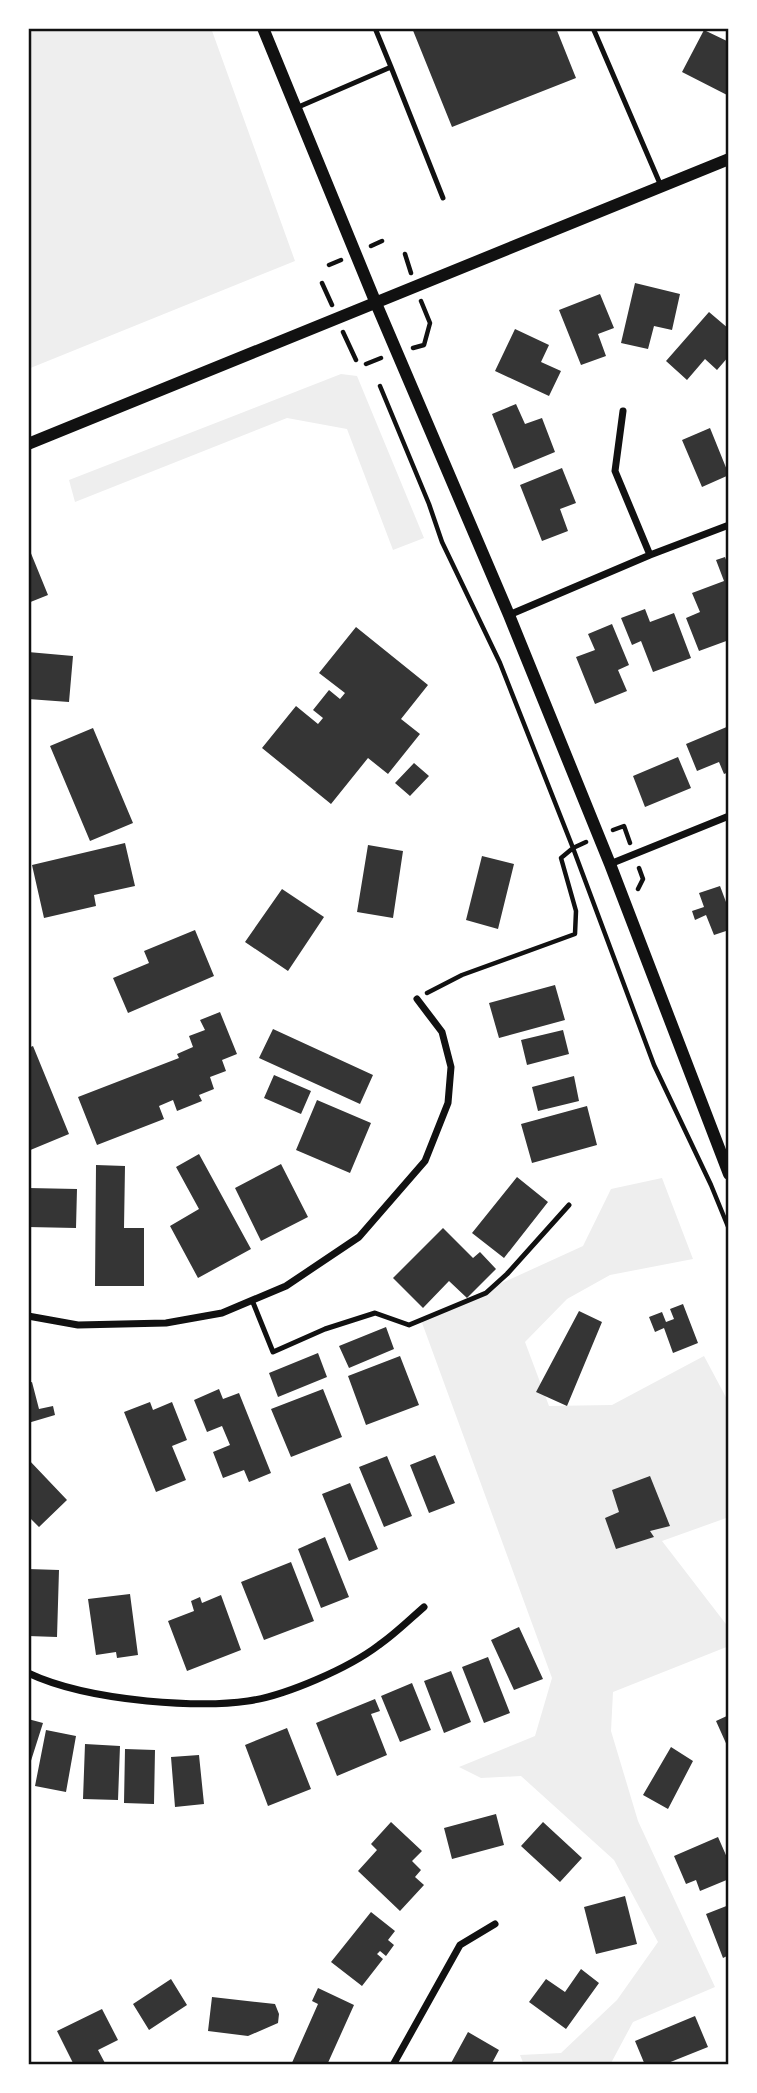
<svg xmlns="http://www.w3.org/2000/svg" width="757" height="2093" font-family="'Varela Round',sans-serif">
	<rect width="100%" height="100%" fill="#fff"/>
	<path fill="#eee" d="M28 28H211L295 261 28 369Z
		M341 374 357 376 424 538 393 550 347 429 287 418 75 502 69 480Z
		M662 1178 693 1259 610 1275 567 1299 525 1342 549 1406 612 1405 704 1356 729 1403V1517L662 1541 729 1628V1646L613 1692 611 1731 638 1821 715 1987 633 2022 610 2065H524L520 2055 561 2053 617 2000 658 1942 614 1860 521 1776 481 1778 459 1767 535 1736 552 1678 421 1320 583 1246 611 1189Z"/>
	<path fill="#353535" d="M412 28H556L576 78 452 127Z
		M704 30 729 42V96L682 72Z
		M635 283 680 294 672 330 654 326 648 349 621 343Z
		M600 294 614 328 598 334 606 356 581 365 559 310Z
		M709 312 729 329V356L717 370 705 359 687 380 666 361Z
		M515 329 549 345 541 362 561 371 549 396 495 371Z
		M516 404 525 424 542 418 555 452 514 469 492 414Z
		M710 428 729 475 702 487 682 440Z
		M562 468 576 503 560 509 568 531 542 541 520 485Z
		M28 546 48 595 28 603Z
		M725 557 729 568V640L699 651 686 618 700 612 692 593 724 581 716 560Z
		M645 609 650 622 674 613 691 658 653 672 641 641 632 645 621 618Z
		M612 624 629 665 618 670 627 691 595 704 576 657 595 650 588 634Z
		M356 627 428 685 401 719 420 734 388 774 368 758 331 804 262 748 296 706 318 724 323 718 313 710 329 690 340 699 345 693 319 673Z
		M28 652 73 656 69 702 28 699Z
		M729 726V772L724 774 719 762 697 771 686 744Z
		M93 728 133 823 90 841 50 746Z
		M678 757 691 788 645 807 633 776Z
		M414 763 429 776 410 796 395 783Z
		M125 843 135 886 94 895 96 906 44 918 32 865Z
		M368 845 403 851 393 918 357 912Z
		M482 856 514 864 498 929 466 920Z
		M720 886 729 910V930L714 935 706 915 695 920 692 911 704 907 699 893Z
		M282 889 324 917 288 971 245 942Z
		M195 930 214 976 128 1013 113 978 149 963 144 951Z
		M555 985 565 1020 499 1038 489 1003Z
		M220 1012 237 1054 222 1060 226 1071 210 1077 214 1089 199 1095 202 1101 177 1111 173 1100 159 1106 164 1119 97 1145 78 1097 179 1058 177 1054 193 1047 189 1036 205 1030 200 1020Z
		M273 1029 373 1075 360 1104 259 1058Z
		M563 1030 569 1054 527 1065 521 1040Z
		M33 1046 69 1134 28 1151V1048Z
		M274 1075 311 1091 301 1114 264 1098Z
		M574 1076 579 1101 538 1111 532 1087Z
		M317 1100 371 1123 350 1173 296 1150Z
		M587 1106 597 1145 532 1163 521 1124Z
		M199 1154 251 1249 198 1278 170 1226 199 1209 176 1167Z
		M281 1164 308 1217 261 1241 235 1188Z
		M96 1165 125 1166 124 1228H144V1286H95Z
		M517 1177 548 1202 504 1258 472 1233Z
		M28 1188 77 1189 76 1228 28 1227Z
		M443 1228 473 1258 480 1252 496 1269 467 1298 449 1281 423 1308 393 1278Z
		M683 1304 698 1343 673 1353 664 1328 655 1332 649 1317 662 1312 666 1322 674 1319 670 1309Z
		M579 1311 602 1322 567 1406 536 1392Z
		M386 1327 394 1349 349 1368 339 1346Z
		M318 1353 327 1377 278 1397 269 1373Z
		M400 1356 419 1405 366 1425 348 1376Z
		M32 1382 39 1409 53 1406 55 1415 28 1423V1383Z
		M219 1389 223 1399 239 1393 271 1473 249 1482 244 1470 223 1478 213 1452 230 1445 222 1426 207 1432 194 1400Z
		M323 1389 342 1437 291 1457 271 1409Z
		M150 1402 153 1410 172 1402 187 1440 172 1446 186 1480 156 1492 124 1412Z
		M435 1455 455 1503 429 1513 410 1465Z
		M387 1456 412 1516 384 1527 359 1467Z
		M28 1459 67 1500 39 1527 28 1516Z
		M650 1476 670 1526 650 1531 654 1537 616 1549 605 1518 619 1512 612 1490Z
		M350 1483 378 1549 349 1561 322 1494Z
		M325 1537 349 1597 321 1608 298 1549Z
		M291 1562 314 1621 264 1640 241 1582Z
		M28 1569 59 1570 57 1637 28 1636Z
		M130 1594 138 1655 117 1658 116 1652 96 1655 88 1599Z
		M221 1595 241 1650 187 1671 168 1621 194 1611 191 1601 200 1597 202 1603Z
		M519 1627 543 1679 514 1690 491 1640Z
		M488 1657 510 1713 484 1723 462 1667Z
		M451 1671 471 1722 444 1733 424 1681Z
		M412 1683 431 1730 400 1742 381 1696Z
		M375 1699 380 1711 371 1714 387 1755 337 1776 316 1723Z
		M729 1715V1750L716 1721Z
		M28 1719 43 1723 29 1767 28 1766Z
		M287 1728 311 1789 268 1806 245 1745Z
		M46 1730 76 1736 66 1792 35 1786Z
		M85 1744 120 1746 118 1800 83 1799Z
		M671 1747 693 1761 668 1809 643 1795Z
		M125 1749 155 1750 154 1804 124 1803Z
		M199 1755 204 1804 175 1807 171 1757Z
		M496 1814 504 1845 452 1859 444 1828Z
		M391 1822 422 1851 412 1861 421 1870 415 1877 424 1885 400 1911 358 1871 377 1850 371 1844Z
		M543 1822 582 1858 560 1882 521 1846Z
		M718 1837 729 1862V1879L700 1891 696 1880 686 1884 674 1856Z
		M625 1896 637 1944 596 1954 584 1907Z
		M729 1905V1955L723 1958 706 1914Z
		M371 1912 395 1931 388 1940 394 1945 386 1956 380 1951 377 1954 383 1959 362 1986 331 1962Z
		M581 1969 599 1983 566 2029 529 2002 546 1979 565 1992Z
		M171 1979 187 2005 149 2030 133 2004Z
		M318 1988 354 2005 327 2065H291L318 2004 312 2001Z
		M212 1997 275 2004 279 2014 278 2023 248 2036 208 2031Z
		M102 2009 118 2040 98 2050 106 2065H74L57 2031Z
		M695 2016 708 2047 663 2065H645L635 2041Z
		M468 2032 499 2050 491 2065H450Z"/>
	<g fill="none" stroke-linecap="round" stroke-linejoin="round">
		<path stroke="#111" stroke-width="4.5" d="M371 246 382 241
			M405 254 411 273
			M329 265 341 260
			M322 283 332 305
			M343 332 356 360
			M413 348 424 345 430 323 421 301
			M366 364 381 358
			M380 386 429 504 442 542 500 663 573 848 654 1065 711 1185 729 1229
			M613 830 624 826 630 843
			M638 889 643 879 639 868
			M427 993 462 975 575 934 576 911 561 858 573 848 586 842"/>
		<path stroke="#111" stroke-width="5" d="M375 28 391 67
			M593 28 661 186
			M296 108 391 67 443 198
			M252 1300 273 1352 325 1329 375 1313 409 1325 486 1293 507 1274 569 1205"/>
		<path stroke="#111" stroke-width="7" d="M623 411 615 471 650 555
			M509 615 650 555 729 525
			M610 864 729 816
			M28 1316 78 1325 166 1323 222 1313 286 1286 359 1237 425 1161 448 1103 451 1067 442 1032 417 999
			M28 1673C64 1690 107 1697 147 1701 180 1704 214 1706 248 1701 285 1696 349 1668 379 1645 395 1634 409 1620 424 1607
			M393 2065 460 1945 495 1924"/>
		<path stroke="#111" stroke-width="12" d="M263 28 375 301 509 615 610 864 729 1174
			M28 444 729 159"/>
	</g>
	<rect width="757" height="2093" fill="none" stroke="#ffffff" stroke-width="60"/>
	<rect x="30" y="30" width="697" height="2033" fill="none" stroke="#111" stroke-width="2.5"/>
</svg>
